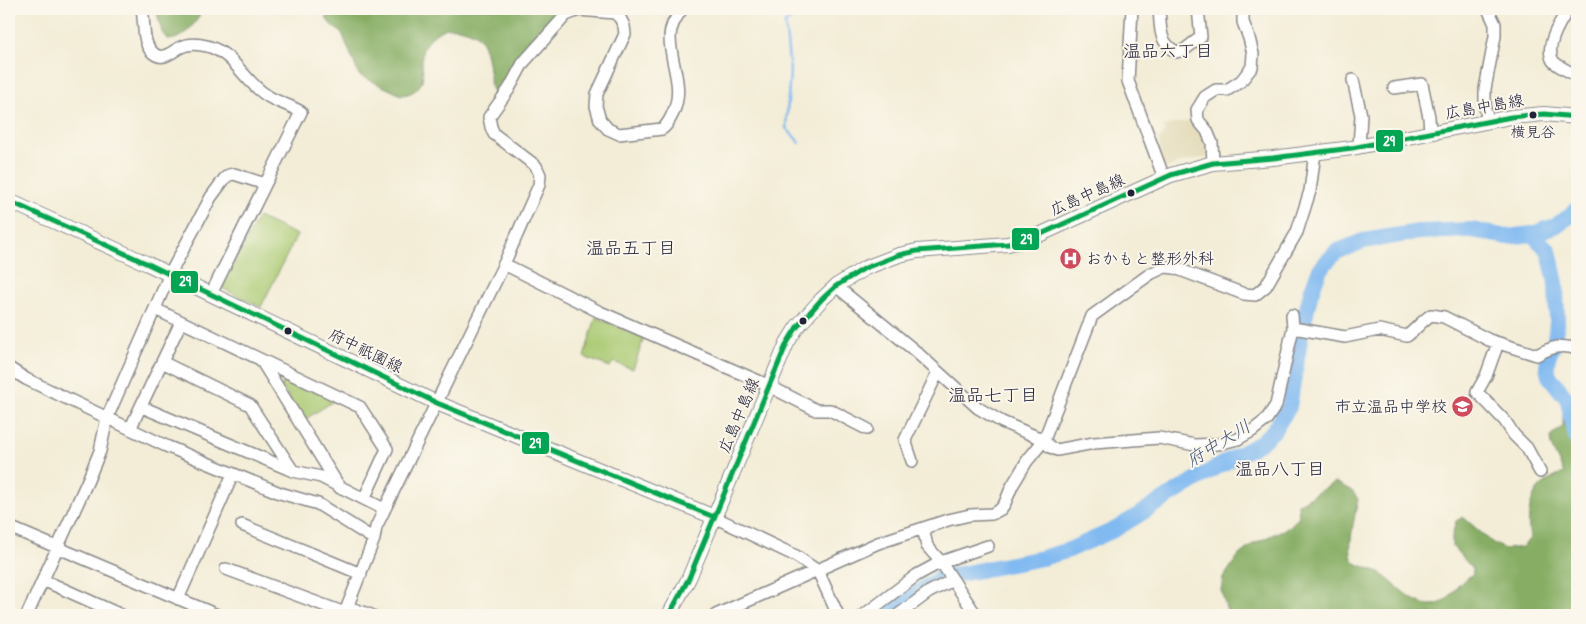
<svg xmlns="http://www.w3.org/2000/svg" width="1586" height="624" font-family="'Patrick Hand','Klee One',sans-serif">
	<rect width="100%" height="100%" fill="#fbf7ec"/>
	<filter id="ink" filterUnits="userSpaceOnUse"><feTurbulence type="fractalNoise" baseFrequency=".02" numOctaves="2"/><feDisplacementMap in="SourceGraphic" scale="10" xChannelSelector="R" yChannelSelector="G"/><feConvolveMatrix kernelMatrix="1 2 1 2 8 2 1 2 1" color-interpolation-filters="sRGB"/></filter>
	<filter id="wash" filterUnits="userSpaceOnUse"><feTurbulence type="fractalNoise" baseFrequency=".0096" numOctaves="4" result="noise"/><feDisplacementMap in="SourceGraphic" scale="20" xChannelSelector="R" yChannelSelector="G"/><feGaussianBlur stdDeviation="1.12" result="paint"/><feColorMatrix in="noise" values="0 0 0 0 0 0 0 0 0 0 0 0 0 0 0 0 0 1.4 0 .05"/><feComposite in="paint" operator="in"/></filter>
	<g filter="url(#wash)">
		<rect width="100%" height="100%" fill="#f3edd7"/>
		<path fill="#e3dbba" d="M1190 121 1204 139 1207 145 1208 157 1186 161 1162 169 1154 147 1160 146 1158 138 1163 137V134L1165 133 1164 126Z"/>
		<path fill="#a9c971" stroke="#667656" d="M258 217 297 235 261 307 222 288Z
			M596 317 644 338 633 369 613 362 610 367 584 357Z
			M286 376 335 400 304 420 281 386Z"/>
		<path fill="#86ad63" stroke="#54684f" d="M156 9H202C200 19 185 37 174 39 172 40 168 39 166 38L162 32Z
			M325 9H558L537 35 498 92 491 89C489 74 489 55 481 40 476 30 453 25 444 29 436 32 428 40 424 47 418 58 427 75 420 85 416 91 409 95 401 95L359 75 342 33 331 25 327 19Z
			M1570 413 1577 425V615H1228L1221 590 1223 578 1239 555 1253 544 1289 527 1299 517 1298 504 1335 482 1352 491 1358 499C1356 511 1346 551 1353 560 1358 567 1369 567 1376 571 1395 581 1415 611 1438 604 1448 601 1452 593 1458 586 1462 581 1468 578 1473 574L1472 568 1452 546V536L1456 521 1463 517 1493 543 1505 549 1523 547 1530 538C1527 521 1528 497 1542 485 1548 480 1557 476 1564 473L1551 446 1550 437 1563 426V415Z"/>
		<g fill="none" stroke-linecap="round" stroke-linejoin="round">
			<path stroke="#81baf1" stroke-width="2.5" d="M800 143 786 128 790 71 785 23 812 9"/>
			<path stroke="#81baf1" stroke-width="16" d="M1532 234 1549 251 1556 283 1557 322 1555 341 1548 357 1547 367 1549 376 1568 400 1572 423 1577 440
				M888 615 908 599 940 578 1042 558 1069 550 1114 530 1215 468 1260 443 1273 431 1289 407 1301 334 1311 292 1320 269 1336 252 1363 241 1419 232 1472 230 1507 237 1532 234 1555 226 1570 216 1577 209"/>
		</g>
	</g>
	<g filter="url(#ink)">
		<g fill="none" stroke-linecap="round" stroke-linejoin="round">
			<defs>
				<path id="minor" d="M142 9C145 23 141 47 156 55 165 60 174 50 181 47 189 43 199 44 207 46 234 53 244 81 266 95 276 102 290 105 301 112L211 294
					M1132 9 1128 81 1164 178
					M1159 9C1161 28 1158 41 1176 52L1184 50 1201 37 1198 9
					M1568 9C1561 21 1544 46 1553 61 1558 67 1571 72 1577 76
					M1353 80 1361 115 1359 147
					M1394 88 1422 84 1429 117 1430 133
					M1488 121 1485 108V89L1495 36V24L1488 9
					M1213 163 1212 143 1207 131 1198 120 1197 110 1205 97 1216 90H1227L1241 81 1252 67 1253 54 1249 38 1243 22V9
					M504 264 600 312 763 383 816 410H830L867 429
					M836 286 914 350 978 408 1002 422 1044 440 1050 447 1057 450 1094 443 1159 438 1195 445 1218 444 1238 439 1252 431 1266 420 1276 405 1293 328 1292 315
					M155 309 360 407 387 449 364 499 384 509
					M1293 328 1345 337 1379 330 1407 336C1416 329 1422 321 1431 315L1444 317 1489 340 1537 355C1551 347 1561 344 1577 349
					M1498 343 1486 376 1477 392 1505 421 1514 435 1527 448 1540 472
					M261 360 340 488
					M162 362 250 405 293 471
					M9 368 26 379 166 446 280 493 318 504 374 539
					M142 407 293 471 321 477 364 499
					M130 429 181 322
					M912 461 905 440 938 372
					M714 517 796 556 818 571 838 615
					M242 525 361 574
					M9 527 217 615
					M923 528 927 546 941 562 976 615
					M226 569 345 613
					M43 580 121 615
					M178 599 233 474
					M348 607 371 615
					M27 615 88 480 100 451 107 418 170 274 211 197 225 178 229 175 234 174 265 184
					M344 615 374 539 376 527 504 264 539 185 540 175 536 166 494 134 491 127 489 117 509 89 523 63 566 15 579 10 615 13 620 18 624 26 625 34 597 94 596 106 600 120 608 129 619 134 662 129C668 125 670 119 673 113 685 86 670 64 670 37 670 26 676 17 682 9
					M716 615 878 543 948 520 970 515 992 514 1001 509 1005 503 1012 486 1027 461 1044 440 1092 316 1150 274 1165 267 1175 268 1244 294 1255 295 1266 286 1297 232 1310 191 1315 153
					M864 615 917 575 941 562 988 546
					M898 615 929 592 953 580"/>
				<path id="major" d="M9 201 148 264 437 403 714 517
					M669 615 689 578 787 343 797 327 821 300 836 286 865 268 899 255 917 251 1008 244 1039 235 1171 175 1213 163 1273 158 1352 148 1511 117 1544 114 1577 117"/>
			</defs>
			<use href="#minor" stroke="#8a8889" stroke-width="14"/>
			<use href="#major" stroke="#8a8889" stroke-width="16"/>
			<use href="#minor" stroke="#fff" stroke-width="11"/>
			<use href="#major" stroke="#fff" stroke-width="14"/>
			<defs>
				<path id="bus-1" d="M9 201 148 264 437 403 714 517
					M669 615 689 578 787 343 797 327 821 300 836 286 865 268 899 255 917 251 1008 244 1039 235 1171 175 1213 163 1273 158 1352 148 1511 117 1544 114 1577 117"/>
			</defs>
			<use href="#bus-1" stroke="#fbf7ec" stroke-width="9"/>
			<use href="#bus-1" stroke="#00a651" stroke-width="5"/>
		</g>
	</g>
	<defs>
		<symbol id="hospital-disc" viewBox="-11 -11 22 22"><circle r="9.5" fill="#d1495b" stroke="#fbf7ec"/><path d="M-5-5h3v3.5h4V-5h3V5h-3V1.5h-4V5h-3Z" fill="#fff"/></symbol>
		<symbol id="school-disc" viewBox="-11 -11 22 22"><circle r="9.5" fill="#d1495b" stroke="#fbf7ec"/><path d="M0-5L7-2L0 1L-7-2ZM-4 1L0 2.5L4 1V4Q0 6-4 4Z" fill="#fff"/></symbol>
	</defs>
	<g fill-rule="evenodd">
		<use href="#hospital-disc" x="1058" y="246" width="25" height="25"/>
		<use href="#school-disc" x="1450" y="394" width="25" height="25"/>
	</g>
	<g fill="#22223b" stroke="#fbf7ec" stroke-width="2">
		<circle cx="1533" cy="115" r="4.5"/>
		<circle cx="1131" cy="193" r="4.5"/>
		<circle cx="803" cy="321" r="4.5"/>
		<circle cx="288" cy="331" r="4.5"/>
	</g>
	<g text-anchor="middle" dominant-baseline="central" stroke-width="4" stroke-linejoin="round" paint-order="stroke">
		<g font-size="15" fill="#22223b" stroke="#fbf7ec">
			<text x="1533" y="131">横見谷</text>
		</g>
		<g font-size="16" fill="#22223b" stroke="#fbf7ec">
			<text transform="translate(1484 106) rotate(-10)">広島中島線</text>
			<text transform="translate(1087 194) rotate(-24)">広島中島線</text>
			<text transform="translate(366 350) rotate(26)">府中祇園線</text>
			<text transform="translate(738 415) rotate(-67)">広島中島線</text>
		</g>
		<g font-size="16" fill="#22223b" stroke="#fbf7ec" text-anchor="start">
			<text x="1086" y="258">おかもと整形外科</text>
			<text x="1447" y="406" text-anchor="end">市立温品中学校</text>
		</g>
		<g font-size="18" fill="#22223b" stroke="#fbf7ec">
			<text x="1168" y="50">温品六丁目</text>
			<text x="631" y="247">温品五丁目</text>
			<text x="993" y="394">温品七丁目</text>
			<text x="1280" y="468">温品八丁目</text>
		</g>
		<g font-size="18" font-style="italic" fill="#43577b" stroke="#fbf7ec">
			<text transform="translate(1218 443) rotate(-32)">府中大川</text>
		</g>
	</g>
	<g stroke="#fbf7ec" stroke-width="2">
		<rect x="1375" y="129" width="29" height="24" rx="5" fill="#00a651"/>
		<rect x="1011" y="227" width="29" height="24" rx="5" fill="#00a651"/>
		<rect x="170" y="270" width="29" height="24" rx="5" fill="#00a651"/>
		<rect x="521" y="431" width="29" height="24" rx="5" fill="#00a651"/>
	</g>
	<g font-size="14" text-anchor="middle" font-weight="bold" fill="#fff">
		<text x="1389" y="146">29</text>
		<text x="1026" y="244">29</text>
		<text x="185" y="286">29</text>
		<text x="535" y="448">29</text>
	</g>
	<rect width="1586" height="624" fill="none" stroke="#fbf7ec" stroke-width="30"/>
</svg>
